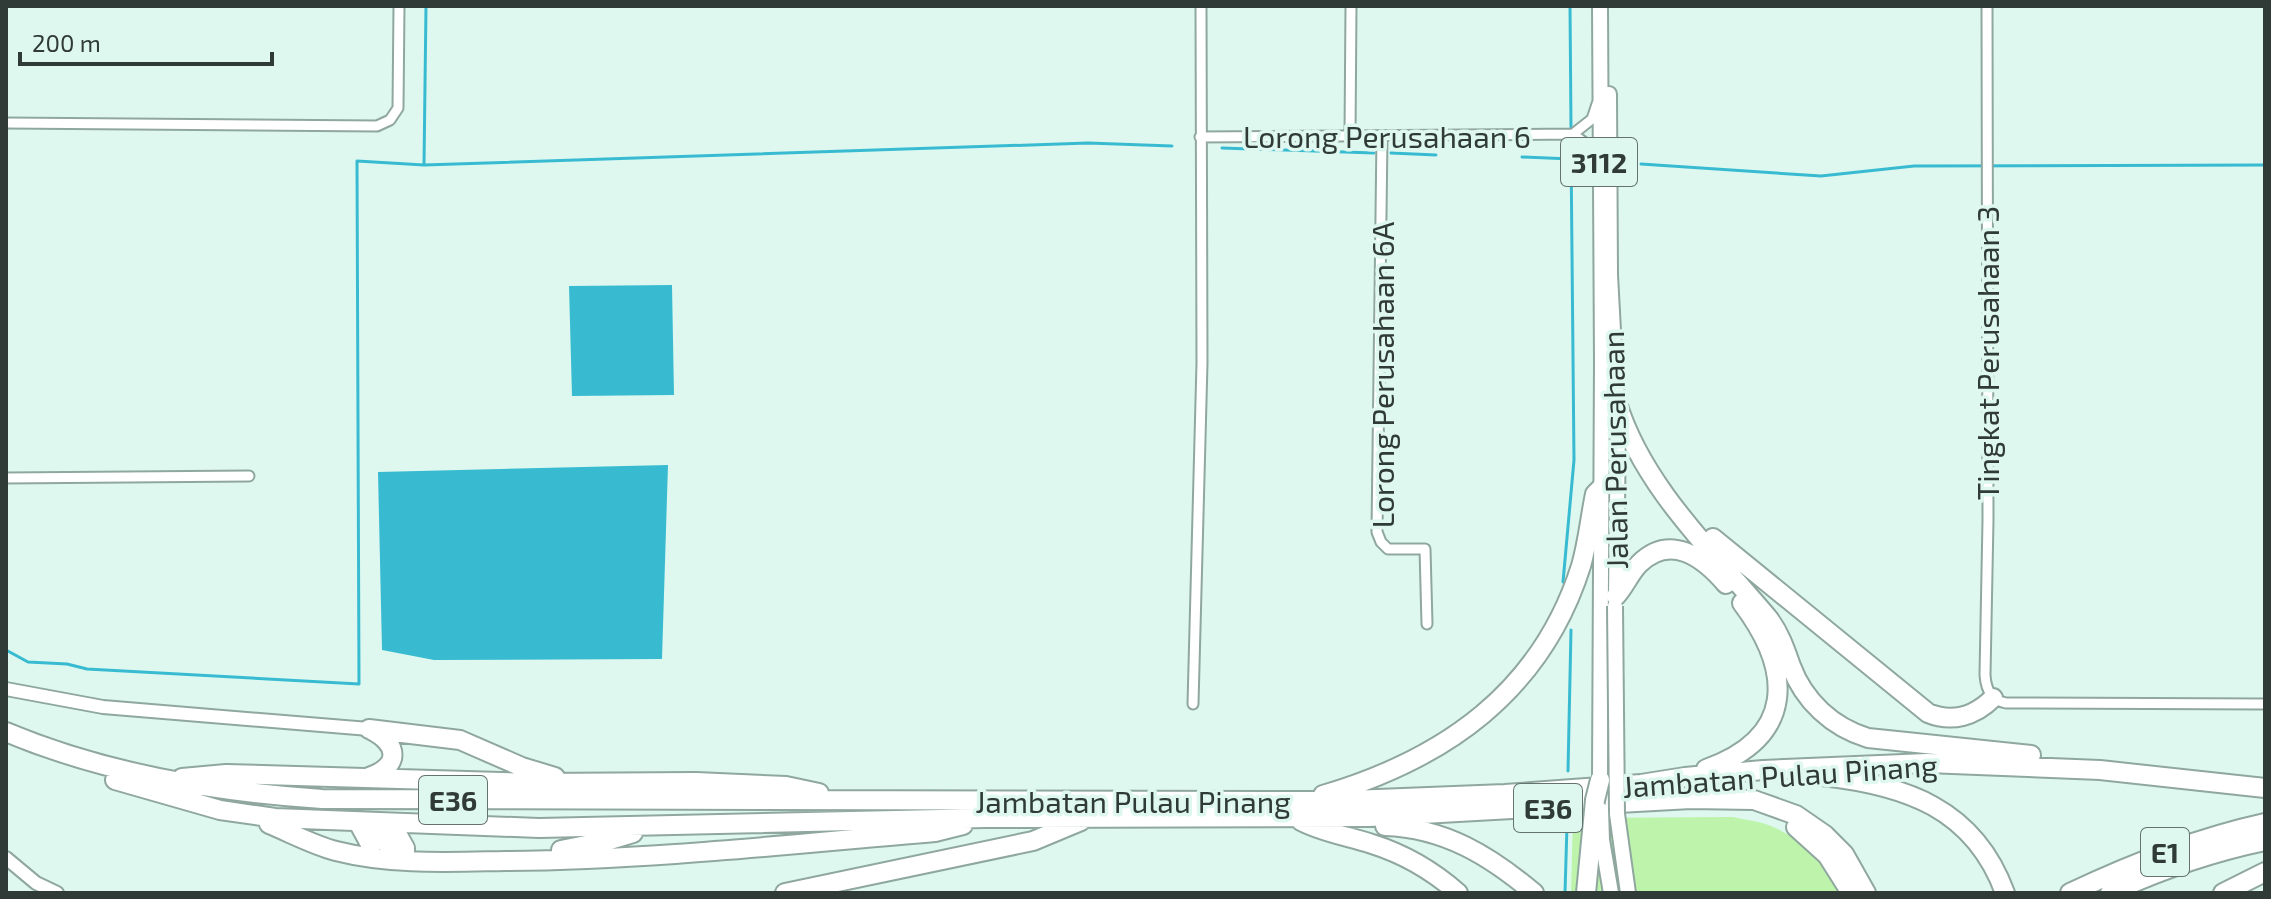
<svg xmlns="http://www.w3.org/2000/svg" width="2271" height="899" font-family="'Exo 2',sans-serif">
	<rect width="100%" height="100%" fill="#def8f0"/>
	<path fill="#bdf3aa" d="M1733 817C1745 820 1759 821 1771 826 1802 839 1829 864 1846 893H1571L1573 818Z"/>
	<path fill="#38bbd1" d="M672 285 674 395 572 396 569 286Z
		M668 465 662 659 434 660 382 650 378 472Z"/>
	<g fill="none" stroke-linecap="round" stroke-linejoin="round">
		<path stroke="#38bbd1" stroke-width="3" d="M1570 6 1571 128
			M1222 148 1374 153
			M1391 153 1436 155
			M1522 157 1571 159
			M1641 164 1821 176 1914 166 2265 165
			M424 165 1088 143 1172 146
			M1563 582 1574 460 1571 150
			M6 650 28 662 67 664 87 669 359 684 357 161 424 165 426 6
			M1568 771 1571 630
			M1565 893 1567 825"/>
		<defs>
			<path id="minor" d="M1987 6 1988 520 1985 675C1986 690 1991 700 2006 703L2265 704
				M6 123 377 126 390 120 398 108 399 6
				M1573 134 1592 119 1597 104
				M1350 135 1351 6
				M1382 136 1377 532 1381 542 1388 549H1425L1427 624
				M1200 137 1573 134 1585 143 1597 168
				M6 478 249 476
				M1193 704 1202 363 1201 6"/>
			<path id="tertiary" d="M6 689 103 707 369 729
				M6 858 36 883 57 893"/>
			<path id="primary" d="M1600 6 1602 361 1600 780
				M1609 94 1610 275 1618 423 1616 597"/>
			<path id="motorway" d="M1617 403C1643 487 1714 553 1769 619 1780 634 1785 649 1791 666 1804 701 1832 727 1868 738L2031 755
				M1713 538 1928 713C1952 723 1975 716 1993 698
				M1616 596C1625 586 1630 573 1639 564 1670 533 1703 557 1726 584
				M369 729 460 740 522 767 555 777
				M6 732C106 774 214 792 322 799L1326 801 1505 794 1641 784 1685 777 1763 770 1927 763 2100 770 2265 788
				M1706 769C1796 737 1793 671 1742 603
				M1822 776C1905 785 1974 808 2005 893
				M369 777C401 766 399 744 371 730
				M182 778 226 774 534 783 696 782 786 786 819 793
				M115 780 220 810 275 818 539 828 985 818 1369 817 1691 799 1754 800 1796 815 1825 835 1844 854 1866 893
				M1323 795C1445 759 1541 692 1581 566 1588 542 1590 518 1595 494L1602 487
				M1301 821C1324 833 1348 836 1372 844 1404 854 1433 871 1458 893
				M358 822 371 846 370 852
				M376 822 389 847V854
				M391 823 405 848V855
				M269 824C291 833 313 845 336 851 391 865 449 862 505 861 648 860 792 844 935 832L963 825
				M1385 826C1445 828 1490 856 1534 893
				M1796 827 1827 855 1851 893
				M561 850 606 841 633 833
				M785 893 1033 841 1081 821
				M2070 893C2133 863 2197 838 2265 823
				M2110 893C2160 870 2212 852 2265 841
				M2223 893 2265 872"/>
		</defs>
		<use href="#minor" stroke="#8fa79f" stroke-width="13"/>
		<use href="#tertiary" stroke="#8fa79f" stroke-width="16"/>
		<use href="#primary" stroke="#8fa79f" stroke-width="18"/>
		<use href="#motorway" stroke="#8fa79f" stroke-width="22"/>
		<use href="#minor" stroke="#fff" stroke-width="9"/>
		<use href="#tertiary" stroke="#fff" stroke-width="12"/>
		<use href="#primary" stroke="#fff" stroke-width="14"/>
		<use href="#motorway" stroke="#fff" stroke-width="18"/>
		<defs>
			<path id="primary-bridge" d="M1615 606 1617 814 1628 893
				M1601 810 1602 840 1611 893"/>
			<path id="motorway-bridge" d="M1586 893 1595 800 1600 780"/>
		</defs>
		<use href="#primary-bridge" stroke="#8fa79f" stroke-width="18" stroke-linecap="butt"/>
		<use href="#motorway-bridge" stroke="#8fa79f" stroke-width="22" stroke-linecap="butt"/>
		<use href="#primary-bridge" stroke="#fff" stroke-width="14"/>
		<use href="#motorway-bridge" stroke="#fff" stroke-width="18"/>
	</g>
	<g text-anchor="middle" dominant-baseline="central" stroke-width="7" stroke-linejoin="round" paint-order="stroke">
		<g fill="#def8f0" stroke="#64736e" stroke-width="2">
			<rect x="1561" y="138" width="76" height="48" rx="6"/>
			<rect x="419" y="776" width="68" height="48" rx="6"/>
			<rect x="1514" y="784" width="68" height="48" rx="6"/>
			<rect x="2141" y="828" width="48" height="48" rx="6"/>
		</g>
		<g font-size="28" font-weight="bold" fill="#303a37">
			<text x="1599" y="162">3112</text>
			<text x="453" y="800">E36</text>
			<text x="1548" y="808">E36</text>
			<text x="2165" y="852">E1</text>
		</g>
		<g font-size="30" fill="#303a37" stroke="#def8f0">
			<text x="1387" y="136">Lorong Perusahaan 6</text>
			<text transform="translate(1987 353) rotate(-90)">Tingkat Perusahaan 3</text>
			<text transform="translate(1382 375) rotate(-90)">Lorong Perusahaan 6A</text>
			<text transform="translate(1614 450) rotate(-91)">Jalan Perusahaan</text>
			<text transform="translate(1780 775) rotate(-4)">Jambatan Pulau Pinang</text>
			<text x="1133" y="801">Jambatan Pulau Pinang</text>
		</g>
	</g>
	<rect width="2271" height="899" fill="none" stroke="#303a37" stroke-width="16"/>
	<path d="M20 52v12h252v-12" fill="none" stroke="#303a37" stroke-width="4"/>
	<text x="32" y="52" font-size="24" fill="#303a37" stroke="#def8f0" stroke-width="6" paint-order="stroke">200 m</text>
</svg>
